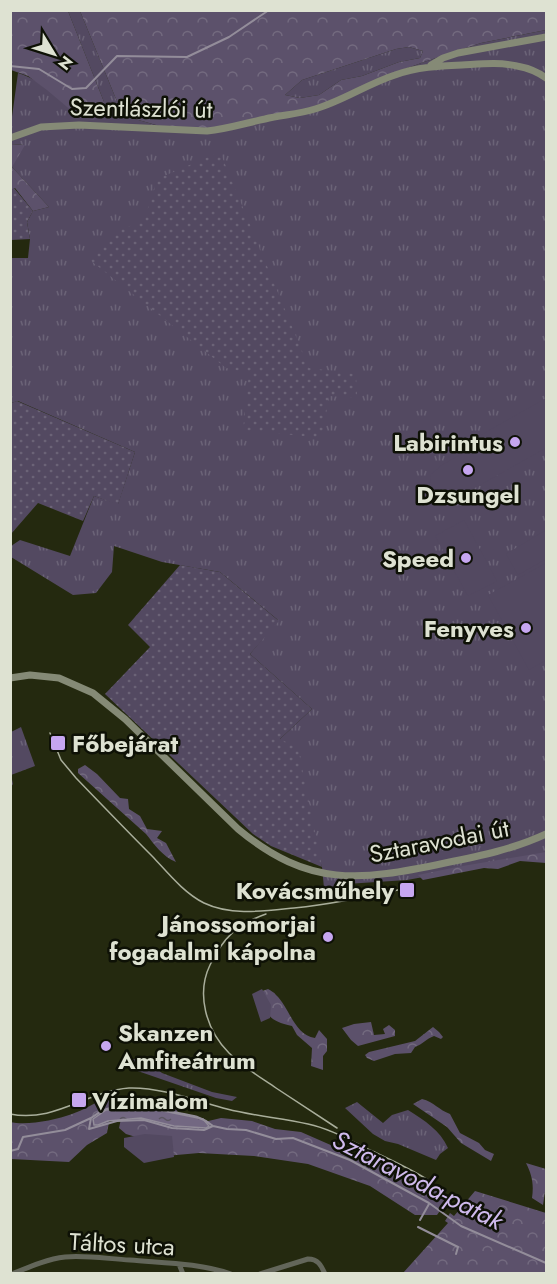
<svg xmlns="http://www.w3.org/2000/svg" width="557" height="1284" font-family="Jost,sans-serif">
	<defs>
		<pattern id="grass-tufts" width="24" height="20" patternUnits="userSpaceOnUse" patternTransform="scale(1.5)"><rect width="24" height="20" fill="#534961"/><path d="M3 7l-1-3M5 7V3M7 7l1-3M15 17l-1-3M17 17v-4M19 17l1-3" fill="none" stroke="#6b6377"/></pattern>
		<pattern id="forest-crowns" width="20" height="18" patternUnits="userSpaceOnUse" patternTransform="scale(1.5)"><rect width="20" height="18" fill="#5c516b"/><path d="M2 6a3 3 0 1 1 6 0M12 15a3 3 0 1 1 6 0" fill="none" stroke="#736a7f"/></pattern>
		<pattern id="garden-dots" width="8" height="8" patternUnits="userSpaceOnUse" patternTransform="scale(1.5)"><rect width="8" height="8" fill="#534961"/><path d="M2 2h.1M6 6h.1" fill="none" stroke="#6b6377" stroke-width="1.8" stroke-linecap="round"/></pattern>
		<pattern id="water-ripples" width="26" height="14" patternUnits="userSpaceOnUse" patternTransform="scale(1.5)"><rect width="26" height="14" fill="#736882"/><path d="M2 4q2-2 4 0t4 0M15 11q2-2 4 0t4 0" fill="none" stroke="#5b5660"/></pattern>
	</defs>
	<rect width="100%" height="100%" fill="#24290f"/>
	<path fill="url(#grass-tufts)" d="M68 11H80L116 99 128 117 163 127 213 129 383 77 424 62 481 43 546 30V859L539 856 407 880 346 884 330 890 324 888 322 867 280 739 312 709 250 654 278 620 220 572 162 562 114 546 112 572 96 593 73 595 11 557V546L20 540 70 556 94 496 118 504 135 452 18 401 11 403 10 258H28L30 239 27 222 33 211 49 207 11 166 24 145 11 144V124L18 73C42 80 61 101 79 117L104 102Z
		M409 47 423 51 420 58 399 62 362 76 341 80 319 95 300 98 285 95 302 80 396 49Z
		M21 727 35 766 11 775 13 784 11 787V732Z
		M142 1057 162 1073 212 1092 237 1097 232 1101 216 1098 129 1068 126 1061Z
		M357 1102 383 1123 392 1115 408 1110C425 1121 440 1130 448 1148L440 1154 436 1160 398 1144 385 1141 373 1134 345 1108Z"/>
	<path fill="url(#forest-crowns)" fill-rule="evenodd" d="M11 10 68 11 104 102 103 114 93 120 79 117 47 90 28 76 11 70Z
		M546 10V30L481 43 424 62 383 77 315 108 213 129 163 127 128 117 116 99 80 11ZM409 47 423 51 420 58 399 62 362 76 341 80 319 95 300 98 285 95 302 80 396 49Z
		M10 144 25 145 12 167 49 207 33 211 15 188 11 190Z
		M85 765 97 774 120 798 128 799 129 809 140 816 147 829 162 831 157 838 166 843 176 862C163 857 154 844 146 834L78 773V769Z
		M546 852V863L520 861 498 869 484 868 423 880 418 875 457 867Z
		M268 989C271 991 274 992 276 995 290 1008 294 1035 315 1038L319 1030 327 1039V1051L323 1056V1070L311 1066 312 1048 297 1035 292 1026C267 1021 267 1013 257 993Z
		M371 1022 374 1035 385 1034 383 1029 389 1025 395 1030V1036L358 1046 351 1040 342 1028 354 1024Z
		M433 1027 439 1032 443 1037 441 1039 434 1036C426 1039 423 1044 415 1047L411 1053 395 1054 374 1061 367 1058 365 1055 369 1052 415 1041Z
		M126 1096 170 1100 183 1120 200 1123 221 1118 252 1121 275 1129 301 1132 358 1157 369 1154 440 1193 446 1202 437 1215H415L370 1186 308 1164 254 1156 199 1153 154 1157 149 1141 126 1134 119 1128Z
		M106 1097 113 1100 107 1133 87 1145 69 1162 11 1159 10 1122C27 1126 55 1120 72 1114 84 1110 95 1103 106 1097Z
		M422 1099C434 1102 439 1110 450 1114L460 1133 479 1143 485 1150 494 1154 491 1161 461 1143 447 1127 413 1104Z
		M526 1163 546 1169V1185L543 1205 532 1198C534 1184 532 1175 526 1163Z
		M475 1191 546 1213V1273H403L448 1223 445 1221 450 1213 454 1216Z"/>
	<path fill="#534961" d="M546 398V448L457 498 446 489 429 491 431 474 442 465 484 441 481 435Z
		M464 520 497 581 468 596 435 536Z
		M546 530V559L518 575 506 554Z
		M546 563V660L529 670 488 595Z
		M262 989 271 1005 270 1018 261 1022 252 994Z
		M145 1134 172 1136 174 1157 144 1163 124 1147V1138Z"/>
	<path fill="url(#garden-dots)" d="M220 152 309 368 356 374 357 398 329 396 322 438 243 430 249 373 226 368 90 260 119 230 144 221 157 179Z
		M14 188 33 211 27 222 30 239 11 240V190Z
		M17 401 135 452 118 505 94 496 83 521 38 503 11 534V403Z
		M180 565 220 572 279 621 250 654 312 709 280 739 298 748 322 867 271 846 253 834 105 694 150 647 128 625Z"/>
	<path fill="url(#water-ripples)" stroke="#938d9a" stroke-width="1.5" d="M139 1106 203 1119 209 1126 206 1128 174 1126 141 1118 108 1121 98 1125H94L93 1119 106 1110Z"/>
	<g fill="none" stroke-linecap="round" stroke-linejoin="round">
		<path stroke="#938d9a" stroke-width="2" d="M10 66 39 69 72 89 86 88 117 56 187 57 229 37 269 10
			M91 1118C116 1098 145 1106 173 1112 190 1115 199 1115 213 1126
			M10 1151 18 1149 23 1137 65 1130 91 1118 89 1129 117 1121 144 1120 172 1128 204 1130 213 1126 227 1129 246 1130 276 1139 293 1138 350 1160 429 1203 461 1226 546 1263
			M420 1220 429 1204
			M418 1227 458 1247 456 1254"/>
		<path stroke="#63665a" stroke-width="5" d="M179 1264 183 1274
			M12 1274C29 1267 47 1259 65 1257 86 1255 109 1259 130 1260 163 1263 199 1263 231 1274
			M260 1274 308 1259C318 1259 321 1265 325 1274"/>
		<path stroke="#858a76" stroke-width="7" d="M431 65 443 58 458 53 546 37
			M10 138 41 127 79 125 207 131C227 129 246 123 265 119 282 115 299 114 315 109 343 101 367 84 395 75 417 67 439 66 462 65 481 64 499 62 517 66 528 68 538 72 546 78
			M10 678 30 675 59 678 93 693 125 719 238 829C309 888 360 881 445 863 480 856 514 849 546 834"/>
		<path stroke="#a9ae9b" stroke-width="1.5" d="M50 733 61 760 76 778C101 804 127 831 153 857 168 873 184 893 204 903 231 916 264 911 294 908 334 904 372 896 411 887
			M266 914C237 924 223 938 210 965 196 994 206 1030 229 1053 243 1067 260 1077 276 1088 297 1102 317 1115 337 1128
			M10 1114C55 1123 87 1091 129 1088 161 1087 197 1101 227 1109 254 1116 282 1118 308 1124 331 1129 351 1141 372 1151 391 1160 411 1169 428 1180"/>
	</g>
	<g fill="#c6a6f0" stroke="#0e1106" stroke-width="2">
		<circle cx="515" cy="442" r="6"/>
		<circle cx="468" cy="470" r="6"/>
		<circle cx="466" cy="558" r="6"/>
		<circle cx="526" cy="628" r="6"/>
		<rect x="50" y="735" width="16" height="16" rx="3"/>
		<rect x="399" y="882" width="16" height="16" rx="3"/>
		<circle cx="328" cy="937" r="6"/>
		<circle cx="106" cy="1046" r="6"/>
		<rect x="71" y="1092" width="16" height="16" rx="3"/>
	</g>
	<g text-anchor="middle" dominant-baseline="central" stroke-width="5" stroke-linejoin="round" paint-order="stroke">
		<g font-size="24" fill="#dee2d2" stroke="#0e1106">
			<text transform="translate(141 108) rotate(1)">Szentlászlói út</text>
			<text transform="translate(439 841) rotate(-11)">Sztaravodai út</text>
			<text transform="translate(122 1244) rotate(3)">Táltos utca</text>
		</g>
		<g font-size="24" font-weight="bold" fill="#dee2d2" stroke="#0e1106" text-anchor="end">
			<text x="503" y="442">Labirintus</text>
			<text x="468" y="494" text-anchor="middle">Dzsungel</text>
			<text x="454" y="558">Speed</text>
			<text x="514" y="628">Fenyves</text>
			<text x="72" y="743" text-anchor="start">Főbejárat</text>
			<text x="394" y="890">Kovácsműhely</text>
			<text x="316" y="923">Jánossomorjai<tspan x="316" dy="28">fogadalmi kápolna</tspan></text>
			<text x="118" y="1032" text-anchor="start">Skanzen<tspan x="118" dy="28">Amfiteátrum</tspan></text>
			<text x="92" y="1100" text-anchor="start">Vízimalom</text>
		</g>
		<g font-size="26" font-style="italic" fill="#cfbaed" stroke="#0e1106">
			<text transform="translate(418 1180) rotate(27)">Sztaravoda-patak</text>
		</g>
	</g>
	<rect width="557" height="1284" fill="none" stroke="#dee2d2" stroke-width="24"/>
	<g transform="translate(54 54) rotate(128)" stroke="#0e1106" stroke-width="4.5" paint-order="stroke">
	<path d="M0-4.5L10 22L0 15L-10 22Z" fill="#dee2d2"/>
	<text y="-9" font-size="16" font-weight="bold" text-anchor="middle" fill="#dee2d2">N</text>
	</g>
</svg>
